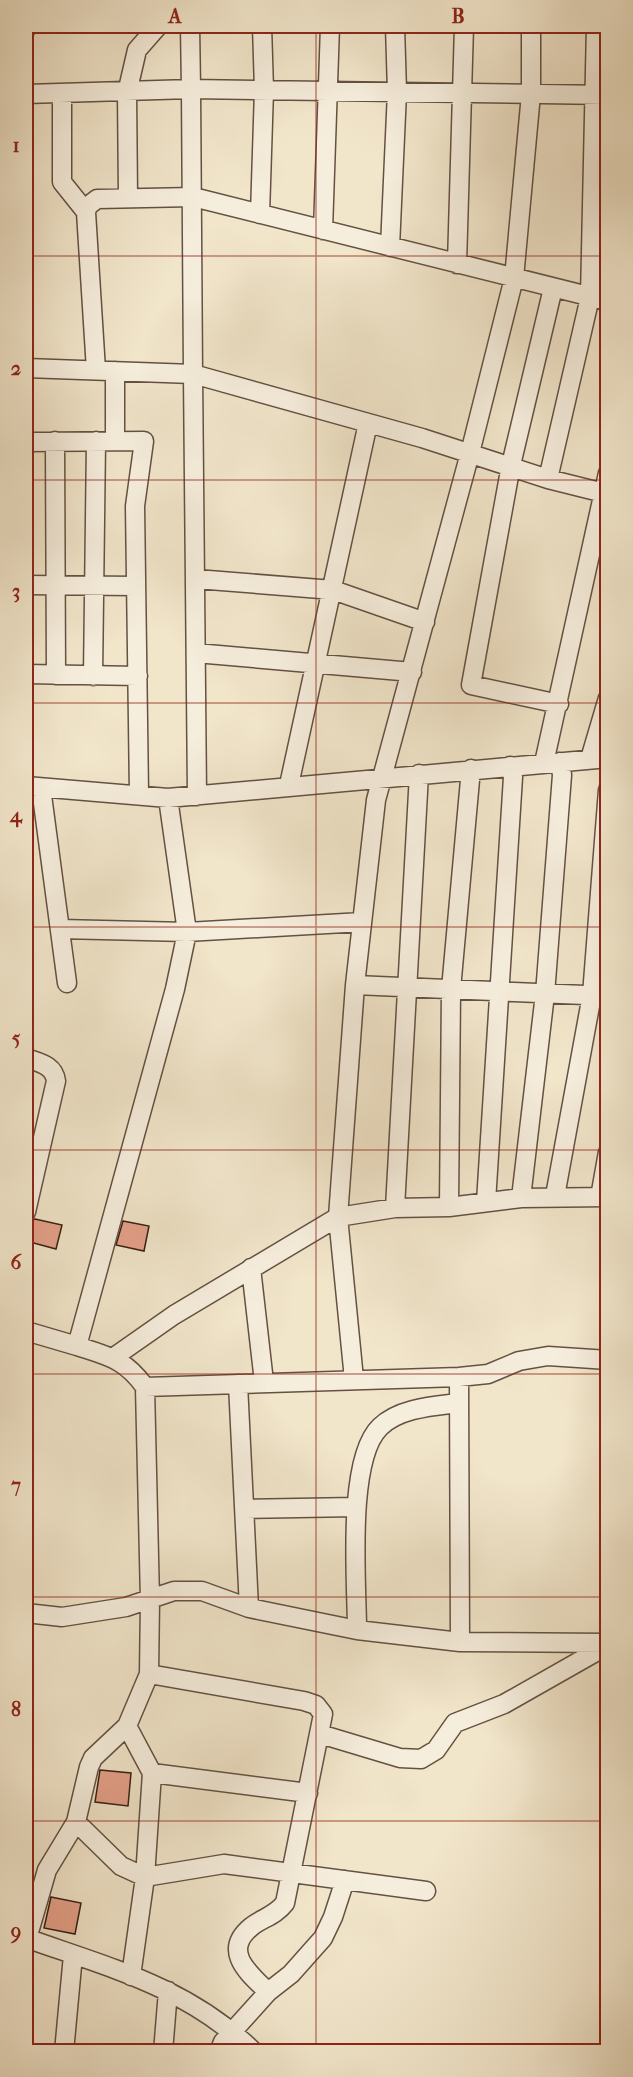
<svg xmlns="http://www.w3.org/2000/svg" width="633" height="2077" font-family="'IM FELL French Canon',serif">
	<rect width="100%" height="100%" fill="#f1e5ca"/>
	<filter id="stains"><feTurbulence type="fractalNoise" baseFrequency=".00333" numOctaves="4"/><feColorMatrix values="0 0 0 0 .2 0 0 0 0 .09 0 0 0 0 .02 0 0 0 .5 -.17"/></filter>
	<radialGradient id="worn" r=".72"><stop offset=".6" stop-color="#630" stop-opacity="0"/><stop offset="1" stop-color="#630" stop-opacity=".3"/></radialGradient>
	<path fill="#e5a18a" stroke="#352015" stroke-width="1.5" d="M35 1219 62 1225 56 1249 26 1241 29 1223Z
		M123 1221 149 1226 144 1251 116 1245Z
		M100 1770 131 1773 128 1806 95 1802Z
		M51 1897 81 1903 75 1934 44 1928Z"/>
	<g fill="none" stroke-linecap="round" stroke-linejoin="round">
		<defs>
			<path id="minor" d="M190 26 191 89 608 95
				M531 26V94L514 278 470 453 376 800 355 985 338 1217 395 1208 449 1207 521 1198 608 1197
				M26 29 27 26
				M26 94 191 89 193 374 26 368
				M62 94V182L86 212
				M128 198 127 93 137 50 158 26
				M260 214 264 90 262 26
				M323 230 330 26
				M390 247 397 92 395 26
				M457 264 464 26
				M553 288 511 465 471 685 559 704
				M96 370 86 212 88 206 97 199 193 197 608 301
				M55 441 56 675
				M115 441V371
				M26 442 144 441 135 506 139 794
				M548 479 590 297 596 26
				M196 579 333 590 425 622
				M26 585 136 586
				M196 653 412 672
				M26 674 138 676
				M93 676 96 441
				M590 759 608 698
				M544 763 608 473
				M289 785 368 423
				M26 786 168 798 608 758
				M41 788 67 983
				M197 796 193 374 422 438 548 479 608 494
				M60 929 187 932 362 922
				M355 985 608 996
				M26 1058C40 1063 54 1065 56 1081L26 1212
				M555 1196 592 995 608 790
				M600 1197 608 1152
				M521 1198 545 994 562 775 560 762
				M486 1202 513 777 510 766
				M449 1207 451 989 471 769
				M395 1208 419 774
				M251 1268 264 1382
				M26 1331 77 1346 175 989 187 932 168 798
				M114 1357 174 1315 338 1217 354 1379
				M459 1377 460 1642
				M238 1384 249 1608
				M145 1387 459 1377 488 1374 519 1361 548 1356 608 1360
				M245 1509 356 1507
				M26 1613 62 1617 126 1607 174 1591H202L249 1608 357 1630 460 1642 608 1643
				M357 1630C357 1584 346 1460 380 1427 399 1408 434 1406 458 1403
				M149 1674 304 1701 316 1705 323 1714 285 1903C275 1916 262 1918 251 1927 221 1952 250 1974 268 1992
				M127 1726 152 1773 145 1877 131 1976
				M320 1734 400 1758 421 1759 436 1750 455 1723 504 1704 608 1645
				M152 1773 308 1793
				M76 1822 121 1866 145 1877 224 1864 426 1891
				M26 1938C110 1968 188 1987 254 2052
				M27 1939 47 1870 76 1822 89 1767 93 1758 127 1726 149 1674 150 1600 145 1387C125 1359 108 1356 77 1346
				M64 2052 73 1955
				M163 2052 168 1991
				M219 2052 223 2042 268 1992 291 1974 323 1938 333 1917 345 1880"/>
		</defs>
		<use href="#minor" stroke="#645142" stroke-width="21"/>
		<use href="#minor" stroke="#f6eedd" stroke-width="18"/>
	</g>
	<path fill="none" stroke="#8f2418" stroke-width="1.5" stroke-opacity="0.55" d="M316 26V2052M26 256H608M26 480H608M26 703H608M26 927H608M26 1150H608M26 1374H608M26 1597H608M26 1821H608"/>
	<rect width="633" height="2077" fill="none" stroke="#f1e5ca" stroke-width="66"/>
	<rect x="33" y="33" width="567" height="2011" fill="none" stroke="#8f2418" stroke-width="2"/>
	<g font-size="20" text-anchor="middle" font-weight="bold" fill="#8f2418">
		<text x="175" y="23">A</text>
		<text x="458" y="23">B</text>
		<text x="16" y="152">1</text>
		<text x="16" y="375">2</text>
		<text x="16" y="598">3</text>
		<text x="16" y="822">4</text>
		<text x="16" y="1045">5</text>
		<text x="16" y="1269">6</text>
		<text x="16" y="1492">7</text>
		<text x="16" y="1716">8</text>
		<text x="16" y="1939">9</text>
	</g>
	<rect width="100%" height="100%" filter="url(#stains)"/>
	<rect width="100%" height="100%" fill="url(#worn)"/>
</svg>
